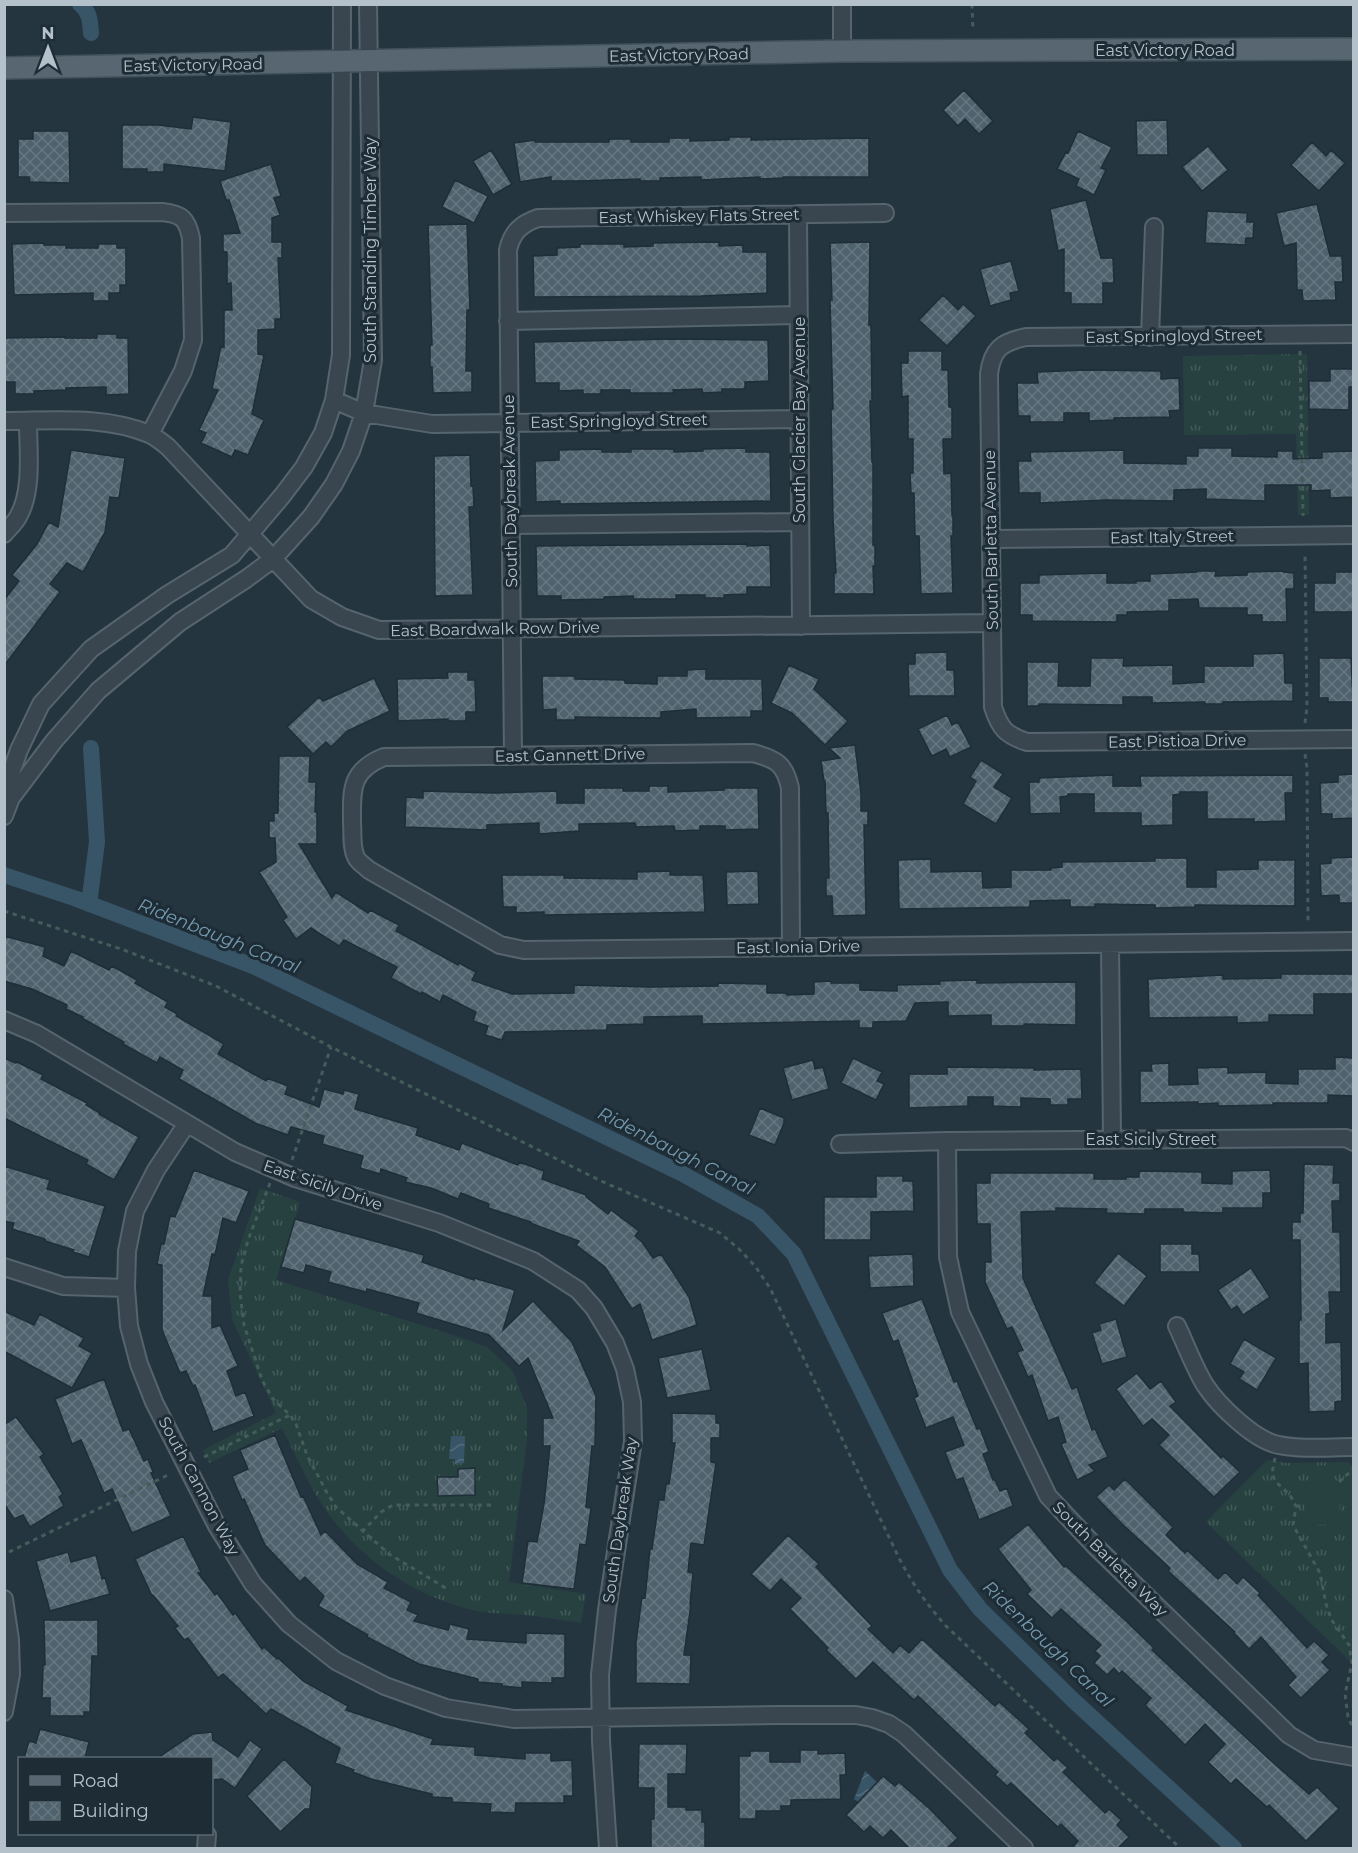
<svg xmlns="http://www.w3.org/2000/svg" width="1358" height="1853" font-family="Montserrat,sans-serif">
	<defs>
		<pattern id="grass-tufts" width="24" height="20" patternUnits="userSpaceOnUse" patternTransform="scale(1.5)"><rect width="24" height="20" fill="#26413f"/><path d="M3 7l-1-3M5 7V3M7 7l1-3M15 17l-1-3M17 17v-4M19 17l1-3" fill="none" stroke="#435b59"/></pattern>
		<pattern id="water-waves" width="16" height="10" patternUnits="userSpaceOnUse" patternTransform="scale(1.5)"><rect width="16" height="10" fill="#385567"/><path d="M0 5q4-4 8 0t8 0" fill="none" stroke="#536c7b"/></pattern>
		<pattern id="building-cross-hatch" width="8" height="8" patternUnits="userSpaceOnUse" patternTransform="scale(1.5)"><rect width="8" height="8" fill="#4f626d"/><path d="M0 0l8 8M0 8l8-8" fill="none" stroke="#667780"/></pattern>
	</defs>
	<rect width="100%" height="100%" fill="#243540"/>
	<path fill="url(#grass-tufts)" d="M1307 354 1309 515H1298L1296 434 1184 435 1183 356Z
		M260 1188 300 1202 276 1280 453 1335 487 1347 513 1371 527 1408V1439L509 1582 586 1594 581 1623C561 1620 541 1616 522 1615 507 1613 491 1614 476 1611 419 1598 365 1563 330 1516 310 1489 297 1457 282 1428L209 1463 203 1450 276 1413 232 1319 228 1280Z
		M1267 1460 1287 1463 1348 1462 1354 1468 1353 1664 1206 1522Z"/>
	<path fill="#26413f" d="M1339 1482 1340 1524 1305 1525 1304 1483Z"/>
	<path fill="url(#water-waves)" d="M451 1436H465L464 1463 455 1464V1459H449Z
		M865 1771 879 1784 860 1803 854 1799Z"/>
	<g fill="none" stroke-linecap="round" stroke-linejoin="round">
		<path stroke="#385567" stroke-width="16" d="M80 4C90 12 90 21 91 33
			M4 875 74 898 253 966 683 1174 758 1216 794 1254 950 1570 980 1609 1073 1700 1234 1848
			M89 904 97 842 91 748"/>
	</g>
	<path fill="url(#building-cross-hatch)" stroke="#1f2e37" stroke-width="1.5" d="M964 90 993 121 979 134 965 119 958 126 943 110Z
		M193 117 231 122 225 171 164 164V172H147V169H122V125H158L191 129Z
		M1167 120 1168 155H1137L1136 121Z
		M33 131H69L70 183 30 182 29 177H18V139H33Z
		M1078 131 1112 147 1101 168 1106 170 1094 195 1076 186 1079 179 1057 169 1066 152 1068 153Z
		M729 137H751V140L869 138V177H783V178L760 179V177L701 180V177L660 178V181H640V179L580 181H551V177L520 182 514 143 535 140V142H609V139H631V142H669V138H690V141L729 140Z
		M1312 142 1326 156 1331 150 1345 163 1319 191 1291 165Z
		M1208 146 1228 170 1202 191 1182 167Z
		M491 150 512 184 493 195 473 161Z
		M271 164 281 196 274 198 280 215 272 218V242H282V258H278L281 319H275V329L258 330V354L264 355 252 414 264 420 248 455 235 450 232 457 201 443 206 433 199 430 218 390 212 389 221 346 224 347V310H232L231 283 227 284V252H223V234L240 233 229 200H226L220 181Z
		M455 180 488 196 474 223 442 207Z
		M1086 200 1101 258H1113L1114 283H1103V304H1071V293H1064V249L1058 251 1050 209Z
		M1317 204 1330 256H1342L1343 282H1335L1336 300 1303 301 1302 290H1297L1296 243 1284 246 1276 213Z
		M1207 211 1247 213V222H1254L1253 238H1246L1245 245 1205 243Z
		M467 224 470 310H467L466 371H472V392L433 393 432 367H430V345H432L428 225Z
		M719 242V246L743 245V252H767V293L701 296 534 297 533 256 557 255V248L580 247V244H624V247L653 246V243Z
		M870 242 869 325H871L872 401H870L872 462H873V545H875V566H873L874 594H834V573H836L833 519 831 409H833L830 300H832L830 243Z
		M44 243V245H66V248H98V244H117V248H126V285H120V293H109V301H93V293L14 295 12 244Z
		M1011 261 1019 291 1010 293 1011 300 990 306 980 269Z
		M943 295 958 310 963 304 976 316 947 346 919 320Z
		M97 334H117V338H128L129 394 106 395V387L66 388V390L34 391V394H15V382H4V338L65 337V338H97Z
		M673 339 768 340 769 381 745 382V389H722V392L703 393 702 389 673 390 674 393H630V390H601V394H583V390L559 391V383H535L534 342Z
		M908 351H942V370H948L949 407H952V439H943L944 474 951 473 952 515H953V536H951L953 593 921 594 919 536H915L914 493H911L910 473H913V439H908V396L902 397 901 363H908Z
		M1330 369H1353V387H1349V410L1309 409V381H1330Z
		M1085 370 1161 371V379L1179 378 1180 410 1169 411 1170 417 1114 418V420L1089 421V413H1064V422H1030V416H1018L1017 383H1038L1037 372Z
		M746 448V452H770L771 501 560 504V501L536 502 535 461 559 460V450L602 449V452H631V449H674V452L703 451V449Z
		M1198 448H1232V456L1277 457V451H1293V459L1322 458V452L1353 451V497L1330 498V490L1311 491V485H1265V501L1206 499V489L1174 490V501L1107 500 1040 503V493H1019L1018 461H1031L1030 452 1124 450V463L1186 464V456H1198Z
		M71 450 125 458 119 498 110 497 105 532 83 572 67 563 50 584 60 592 4 666V600L19 581 12 575 37 544 49 522 58 527Z
		M470 455 471 486H473L474 507H469L473 595 435 596 434 456Z
		M747 544V546L770 545 771 587H747V594L724 595V598H705V595H676V599H634L633 596 604 597V599L561 600V596H537L536 546Z
		M1197 571H1216L1215 576 1247 575V572L1284 571V572L1294 573V589H1286L1287 622H1262V615H1247V608H1199L1198 599 1169 600V611L1127 612V615H1117V622L1032 621V615H1020V583H1039V575L1107 573V583H1136V581H1150V574L1197 572Z
		M1335 572H1353V612H1314V583H1335Z
		M947 652V670H954L955 696H909L908 664H915V653Z
		M1284 653 1285 683H1293V701L1223 702V704H1205V702L1152 703V697H1123V705L1039 704V706H1027V662H1059L1058 686H1090L1091 658H1124L1123 666 1173 665V684L1204 682V666H1253V654Z
		M1319 658H1351L1353 702H1328V698H1319Z
		M789 665 819 679 814 689 848 721 825 745 792 713 771 703Z
		M706 669V679H762L763 711H751V717L696 718V709L661 712V718L575 717V720H556V709L543 710 542 676H575V679L625 680V683L657 684V676H687V670Z
		M447 672H468V680H475L476 712H466V721H448V719L398 721 397 679 448 678Z
		M374 678 390 711 347 731 331 747 326 742 313 754 287 727 319 697 323 701Z
		M947 715 952 725 958 722 971 747 950 757 946 749 932 756 918 729Z
		M855 745 861 793V811H868V825H864L866 915 833 916 832 896H826V878H829L828 813H826L825 781H824L821 761 840 758 829 748Z
		M279 756H310L309 782H316L315 812H317V844H299L332 898 336 892 368 913 370 910 399 925 396 931 458 965 459 963 476 972 472 980 512 994 574 993V985L651 987 718 986V983L767 984V993H786L787 995 814 994V982L831 981V983H860V990L897 991V985L940 984 939 981 977 980V983L1076 982V1025L1024 1024V1026H991V1015L948 1016V1002L915 1003 906 1021 873 1022V1028H859V1021L702 1024V1016L644 1017V1024L607 1025V1030L505 1032 502 1040 485 1035 488 1026 473 1021 476 1012 443 995 440 1002 422 992 421 994 391 978 397 967 344 940 339 946 311 928 296 939 283 920 287 917 259 872 276 862 275 838H269V821H274V813H278Z
		M981 760 1003 774 994 787 1012 798 996 824 963 804 976 781 970 777Z
		M1353 774V818L1332 819V814H1321L1320 783 1338 782V775Z
		M1113 775V786H1141L1140 776 1293 775V793H1285L1286 821 1254 822V819H1207V792H1180V794L1173 795V825L1141 826V813H1094V794H1068V796L1060 797 1061 813 1030 814 1029 782H1039V778Z
		M649 786H668V792L724 790V788H758L759 829 725 830V826H700V830L675 831 674 826 636 827 635 823 579 824V831L539 834V823L487 825V830L405 827 406 797 423 798V791L494 793 557 791V803H584V788H623V791H649Z
		M1353 857V903H1339V895L1321 896 1320 864 1331 863V858Z
		M1155 858H1187V887H1216V870L1258 869V860H1295V906L1195 905V907L1155 908V905L1095 904V907H1070V900L1030 901V907L899 909 898 860 931 859V872L982 871 983 888 1011 887V870H1051V868L1062 867V862L1155 861Z
		M670 871V875H703L705 912 544 915V912L516 913V907H503L502 875H564V878L637 879V872Z
		M758 871 759 904 727 905 726 872Z
		M4 936 45 947 43 956 64 966 71 951 109 970 112 966 137 980 135 983 168 1002 165 1007 177 1014 176 1016 224 1044 218 1054 266 1081 267 1078 288 1086 285 1094 319 1107 324 1089 343 1094 344 1090 359 1094 355 1109 418 1128 416 1135 459 1150 462 1143 518 1165 519 1162 544 1171 542 1179 586 1195V1197L608 1214 611 1210 639 1231 635 1236 642 1242 653 1258 661 1254 689 1297 697 1325 652 1340 640 1304 632 1309 605 1267 576 1245 579 1241 530 1223 531 1222 488 1208 489 1204 461 1193 458 1199 431 1188 405 1182 407 1178 381 1169 380 1174 360 1168 363 1156 322 1144 324 1136 291 1127 288 1135 255 1123 179 1079 183 1070 160 1057 157 1063 123 1044 124 1042 82 1018 83 1017 66 1009 67 1005 32 989 4 981Z
		M1281 974H1353V994H1314V1015H1269V1022L1237 1023V1017L1149 1018 1148 979 1223 975V979L1281 978Z
		M1335 1057 1353 1058V1096L1328 1095V1103H1273V1105L1218 1106V1103L1198 1104V1102L1140 1103V1071H1152L1151 1064 1169 1063V1085L1198 1084 1197 1068 1228 1067V1073L1266 1072V1083L1298 1084V1069H1335Z
		M4 1058 16 1063 17 1062 43 1075 41 1079 87 1103 86 1105 100 1113 99 1114 139 1137 114 1180 86 1164 88 1160 4 1118Z
		M853 1058 882 1072 877 1081 884 1084 876 1100 841 1083Z
		M813 1060 815 1069 823 1067 829 1089 792 1100 783 1068Z
		M947 1067 1034 1068V1070L1081 1069 1082 1099H1068V1105H1050V1099L1021 1098V1107L993 1106V1097H968V1106L909 1108V1074H947Z
		M760 1108 784 1118V1123L775 1145 749 1135Z
		M1304 1164 1334 1165 1333 1183H1340V1201H1332L1333 1232H1340L1341 1292H1329L1330 1313 1326 1314V1343L1341 1342 1342 1401 1335 1402V1411L1309 1412 1308 1363 1299 1364V1320H1301L1300 1240H1292V1222H1300V1213H1303Z
		M4 1166 50 1180 47 1189 105 1206 89 1257 73 1252 74 1250 45 1241V1239L12 1229 14 1223 4 1221Z
		M194 1170 249 1191 236 1223 223 1218 215 1255 212 1254 203 1296H212V1328L220 1325 238 1366 227 1371 236 1396 245 1392 254 1416 213 1432 195 1385 193 1386 186 1371 180 1373 162 1330V1265L157 1264 161 1244H164L170 1216 175 1217Z
		M1270 1170 1271 1193H1263V1208H1223V1213L1183 1212V1209H1145V1214L1106 1213 1107 1209 1056 1208V1211L1021 1212 1023 1278 1072 1389 1077 1387 1092 1430 1095 1429 1108 1457 1089 1465 1095 1471 1077 1480 1061 1444 1066 1442 1058 1417 1048 1421 1032 1375 1028 1377 1017 1352 1023 1350 1012 1327 1007 1329 985 1282V1262H991L990 1224H977L976 1183H990V1173H1094V1179H1126V1177H1139V1171L1202 1172V1183L1232 1184V1171Z
		M876 1176H903V1181H913L914 1211 871 1212V1240H824V1197H876Z
		M295 1219 424 1255 422 1262 474 1280V1278L515 1290 503 1330 533 1301 572 1342 596 1396 595 1446H592L586 1507 591 1508 586 1545 580 1544 574 1589 522 1583 528 1541 537 1542 544 1504 550 1446H543V1418H553L528 1358 519 1366 489 1335 416 1313 419 1303 367 1289 366 1292 328 1282 331 1272 306 1265 304 1273 281 1267Z
		M1160 1244H1192V1254H1199L1200 1272H1160Z
		M1118 1253 1147 1276 1124 1306 1094 1283Z
		M913 1254 914 1286 870 1288 868 1256Z
		M1251 1268 1270 1297 1243 1315 1237 1306 1231 1310 1218 1290Z
		M922 1299 954 1382 957 1381 977 1429 980 1428 989 1452 983 1454 993 1480H995L1000 1491 1007 1488 1013 1506 979 1520 963 1478 956 1480 945 1452 964 1445 953 1417 926 1428 914 1398 918 1396 898 1340 893 1342 882 1313Z
		M4 1311 34 1325 40 1314 84 1338 79 1346 92 1353 72 1388 4 1351Z
		M1116 1319 1127 1357 1102 1364 1092 1333 1101 1330 1099 1324Z
		M1244 1339 1276 1358 1257 1390 1239 1379 1244 1372 1230 1364Z
		M702 1349 711 1390 667 1398 658 1358Z
		M1137 1373 1150 1389 1161 1381 1176 1402 1170 1406 1221 1458 1223 1456 1240 1472 1214 1497 1159 1445 1169 1435 1152 1419 1143 1426 1116 1389Z
		M104 1379 123 1431 129 1429 144 1461 148 1459 153 1472 151 1473 171 1516 132 1533 112 1489 104 1493 81 1440 72 1444 55 1399Z
		M672 1413 716 1414V1423H720V1438H711V1462L716 1463 704 1545 691 1543 688 1572 693 1573 690 1604H691L684 1655H691L690 1684 636 1683V1642L642 1597 645 1598 650 1549H652L659 1500H664L666 1484H669L675 1443H672Z
		M16 1417 44 1454 40 1457 63 1494 59 1497 64 1506 30 1527 23 1515 14 1519 4 1503V1425Z
		M275 1435 301 1497 303 1496 321 1535 325 1531 357 1564 388 1582 384 1588 411 1602 407 1610 418 1615 414 1621 448 1630 450 1624 469 1629 467 1639 526 1643V1633L565 1634V1678H552V1683L522 1682V1688L502 1686V1684L478 1682V1679L419 1664 367 1637 368 1635 318 1606 324 1596 305 1577 300 1582 265 1545 244 1499 242 1500 232 1476 248 1469 240 1450Z
		M475 1468V1495L438 1496 437 1477H458V1469Z
		M1125 1479 1173 1527 1166 1535 1185 1553 1187 1550 1218 1579 1225 1572 1237 1584 1243 1577 1260 1593 1258 1595 1307 1648 1314 1641 1329 1655 1322 1662 1330 1670 1301 1698 1288 1685 1296 1677 1261 1637 1249 1649 1234 1633 1235 1632 1168 1571 1170 1568 1122 1524 1096 1497 1109 1485 1114 1490Z
		M1028 1524 1064 1567 1066 1566 1125 1620 1154 1648 1152 1650 1269 1759 1309 1794 1317 1787 1339 1809 1306 1841 1269 1805 1267 1807 1236 1779 1231 1784 1208 1762 1225 1744 1205 1724 1185 1745 1145 1705 1151 1698 1122 1671 1119 1674 1114 1668 1107 1675 1094 1663 1100 1656 1095 1651 1101 1645 1061 1609 1052 1618 1027 1594 1031 1590 998 1549Z
		M788 1535 819 1564 816 1567 872 1626 868 1629 893 1653 900 1645 909 1653 922 1639 995 1706 999 1702 1029 1729 1025 1733 1054 1761 1057 1758 1068 1768 1063 1772 1105 1813 1109 1809 1121 1820 1117 1825 1129 1837 1118 1848H1072L1078 1841 1061 1824 1058 1827 1011 1783 1007 1786 995 1775 998 1772 918 1696 914 1700 873 1662 856 1679 826 1650 828 1648 790 1609 801 1598 781 1579 770 1591 751 1574Z
		M183 1536 201 1572 198 1573 215 1595 217 1593 233 1615 235 1613 262 1649 264 1647 277 1659 278 1658 303 1681 348 1706 346 1710 433 1739 431 1744 475 1747V1755L525 1759V1753H551V1761L572 1760 573 1796H564V1803H516L515 1813 490 1812 491 1804 452 1802V1798L432 1797V1794L371 1779 353 1772 354 1770 335 1763 340 1748 271 1709 266 1714 223 1674 218 1678 188 1638 184 1640 175 1628 178 1626 153 1595 152 1596 135 1559Z
		M68 1552 71 1562 96 1555 102 1579 105 1578 110 1594 50 1611 36 1561Z
		M44 1620H98V1656H92L90 1712H84V1716H50V1698H42L43 1665H45Z
		M40 1729 89 1742 85 1758H24L29 1741 36 1743Z
		M212 1732 213 1740 238 1757 250 1740 262 1749 235 1788 222 1779 212 1780V1758H158L193 1734Z
		M639 1744H687L686 1774H668V1807H686V1810H702V1822H705V1848H651V1819H654V1788H638Z
		M800 1750H818V1754L845 1753 846 1775H840L841 1799 791 1800V1806H781V1811H756V1819H739V1756H750V1751H770V1762H800Z
		M284 1759 312 1787 310 1809H305L280 1832 247 1796Z
		M883 1776 895 1786 899 1782 930 1809 958 1838 947 1848H909L891 1830 883 1838 870 1826 864 1832 846 1815Z"/>
	<g fill="none" stroke-linecap="round" stroke-linejoin="round">
		<defs>
			<path id="minor" d="M842 51V4
				M4 213 162 212C182 214 187 219 191 238L193 340 183 371 150 434
				M798 214 801 626
				M508 321 798 315
				M1354 334 1026 337C1002 342 992 349 989 374L993 707C1000 729 1006 735 1027 742L1354 739
				M1150 337 1154 227
				M334 400 364 413 432 424 799 419
				M4 421C52 421 104 415 149 434 156 437 162 442 168 447L311 599 342 617 379 630 992 623
				M511 525 800 522
				M4 534C9 528 16 522 19 515 33 490 28 449 28 421
				M991 539 1354 535
				M513 756 508 250C512 232 521 224 538 218L885 213
				M4 793 19 750 41 704 91 649 167 595 232 555 282 496 304 467 323 433 334 400 341 355 342 4
				M4 816 11 798 54 741 98 691 180 622 246 579 273 559 311 517 334 484 351 451 364 413 373 360 368 4
				M1110 944 1112 1139
				M791 947 790 788C785 764 776 759 753 753L384 757C349 771 352 791 352 823 353 834 351 847 356 857 358 862 365 866 369 870L500 945 524 950 1354 941
				M4 1020 37 1034 235 1152 295 1178 439 1223 533 1261 578 1290 594 1308 615 1343 625 1369 632 1402 633 1441 607 1610 600 1675 601 1741 608 1848
				M186 1125 156 1170 135 1211 127 1251 126 1288 129 1326 139 1364 154 1402 217 1526 253 1584 289 1624 336 1661 385 1686 446 1708 514 1719 778 1715H856L872 1718 889 1724 904 1734 1024 1848
				M947 1141 948 1257 960 1312 1048 1496 1094 1545 1289 1735 1314 1750 1354 1757
				M840 1144 947 1141 1346 1138 1354 1142
				M4 1267 63 1286 126 1288
				M1177 1326C1186 1345 1194 1367 1205 1385 1218 1405 1255 1441 1279 1445 1303 1450 1329 1447 1354 1447
				M4 1599 10 1640 11 1674 4 1712
				M206 1848 207 1835"/>
			<path id="major" d="M4 68 842 51 1354 49"/>
		</defs>
		<use href="#minor" stroke="#56646d" stroke-width="20"/>
		<use href="#major" stroke="#425059" stroke-width="24"/>
		<path stroke="#445d5b" stroke-width="3" stroke-dasharray="4.5 4.5" stroke-linecap="butt" d="M972 4 973 31
			M1300 351 1303 516
			M1305 723 1307 707 1305 554
			M1305 754 1307 768 1308 922
			M4 911 124 950 216 986 331 1047 601 1181 720 1233 739 1249 755 1266 770 1288 899 1558C912 1583 927 1605 946 1626L1180 1848
			M292 1160 331 1047
			M270 1183 248 1240 241 1266 240 1293 244 1325 262 1380 273 1399 290 1415 296 1424 307 1455 326 1491 336 1507 389 1554 449 1590
			M204 1457 290 1415
			M1275 1458 1272 1473 1275 1481 1290 1495 1296 1506 1293 1525 1320 1573 1326 1604 1331 1619 1349 1645 1352 1663 1345 1694 1348 1717 1354 1730
			M1339 1482 1354 1468
			M1296 1506H1305
			M362 1532 381 1512 393 1505H491
			M9 1552 170 1474"/>
		<use href="#minor" stroke="#394650" stroke-width="16"/>
		<use href="#major" stroke="#576670" stroke-width="21"/>
	</g>
	<g text-anchor="middle" dominant-baseline="central" stroke-width="6" stroke-linejoin="round" paint-order="stroke">
		<g font-size="16" fill="#b5c1ca" stroke="#1d2c35">
			<text x="1165" y="50">East Victory Road</text>
			<text transform="translate(679 55) rotate(-1)">East Victory Road</text>
			<text transform="translate(193 65) rotate(-1)">East Victory Road</text>
			<text transform="translate(699 216) rotate(-1)">East Whiskey Flats Street</text>
			<text transform="translate(370 250) rotate(-90)">South Standing Timber Way</text>
			<text transform="translate(1174 336) rotate(-1)">East Springloyd Street</text>
			<text transform="translate(799 420) rotate(-90)">South Glacier Bay Avenue</text>
			<text transform="translate(619 421) rotate(-1)">East Springloyd Street</text>
			<text transform="translate(510 491) rotate(-91)">South Daybreak Avenue</text>
			<text transform="translate(1172 537) rotate(-1)">East Italy Street</text>
			<text transform="translate(991 540) rotate(-91)">South Barletta Avenue</text>
			<text transform="translate(495 629) rotate(-1)">East Boardwalk Row Drive</text>
			<text transform="translate(1177 741) rotate(-1)">East Pistioa Drive</text>
			<text transform="translate(570 755) rotate(-1)">East Gannett Drive</text>
			<text transform="translate(798 947) rotate(-1)">East Ionia Drive</text>
			<text x="1151" y="1139">East Sicily Street</text>
			<text transform="translate(323 1185) rotate(19)">East Sicily Drive</text>
			<text transform="translate(199 1486) rotate(62)">South Cannon Way</text>
			<text transform="translate(620 1520) rotate(-82)">South Daybreak Way</text>
			<text transform="translate(1110 1559) rotate(45)">South Barletta Way</text>
		</g>
		<g font-size="18" font-style="italic" fill="#7498ae" stroke="#1d2c35">
			<text transform="translate(219 936) rotate(22)">Ridenbaugh Canal</text>
			<text transform="translate(676 1151) rotate(27)">Ridenbaugh Canal</text>
			<text transform="translate(1048 1644) rotate(44)">Ridenbaugh Canal</text>
		</g>
	</g>
	<rect width="1358" height="1853" fill="none" stroke="#b5c1ca" stroke-width="12"/>
	<rect x="18" y="1757" width="195" height="78" fill="#1d2c35" stroke="#5a6871" stroke-width="1.5"/>
	<rect x="30" y="1776" width="30" height="9" fill="#576670" stroke="#5a6871" stroke-width="1.5"/>
	<text x="72" y="1787" font-size="18" fill="#b5c1ca">Road</text>
	<rect x="30" y="1802" width="30" height="18" fill="url(#building-cross-hatch)" stroke="#5a6871" stroke-width="1.5"/>
	<text x="72" y="1817" font-size="18" fill="#b5c1ca">Building</text>
	<g transform="translate(48 48)" stroke="#1d2c35" stroke-width="4.5" paint-order="stroke">
	<path d="M0-4.5L10 22L0 15L-10 22Z" fill="#b5c1ca"/>
	<text y="-9" font-size="16" font-weight="bold" text-anchor="middle" fill="#b5c1ca">N</text>
	</g>
</svg>
